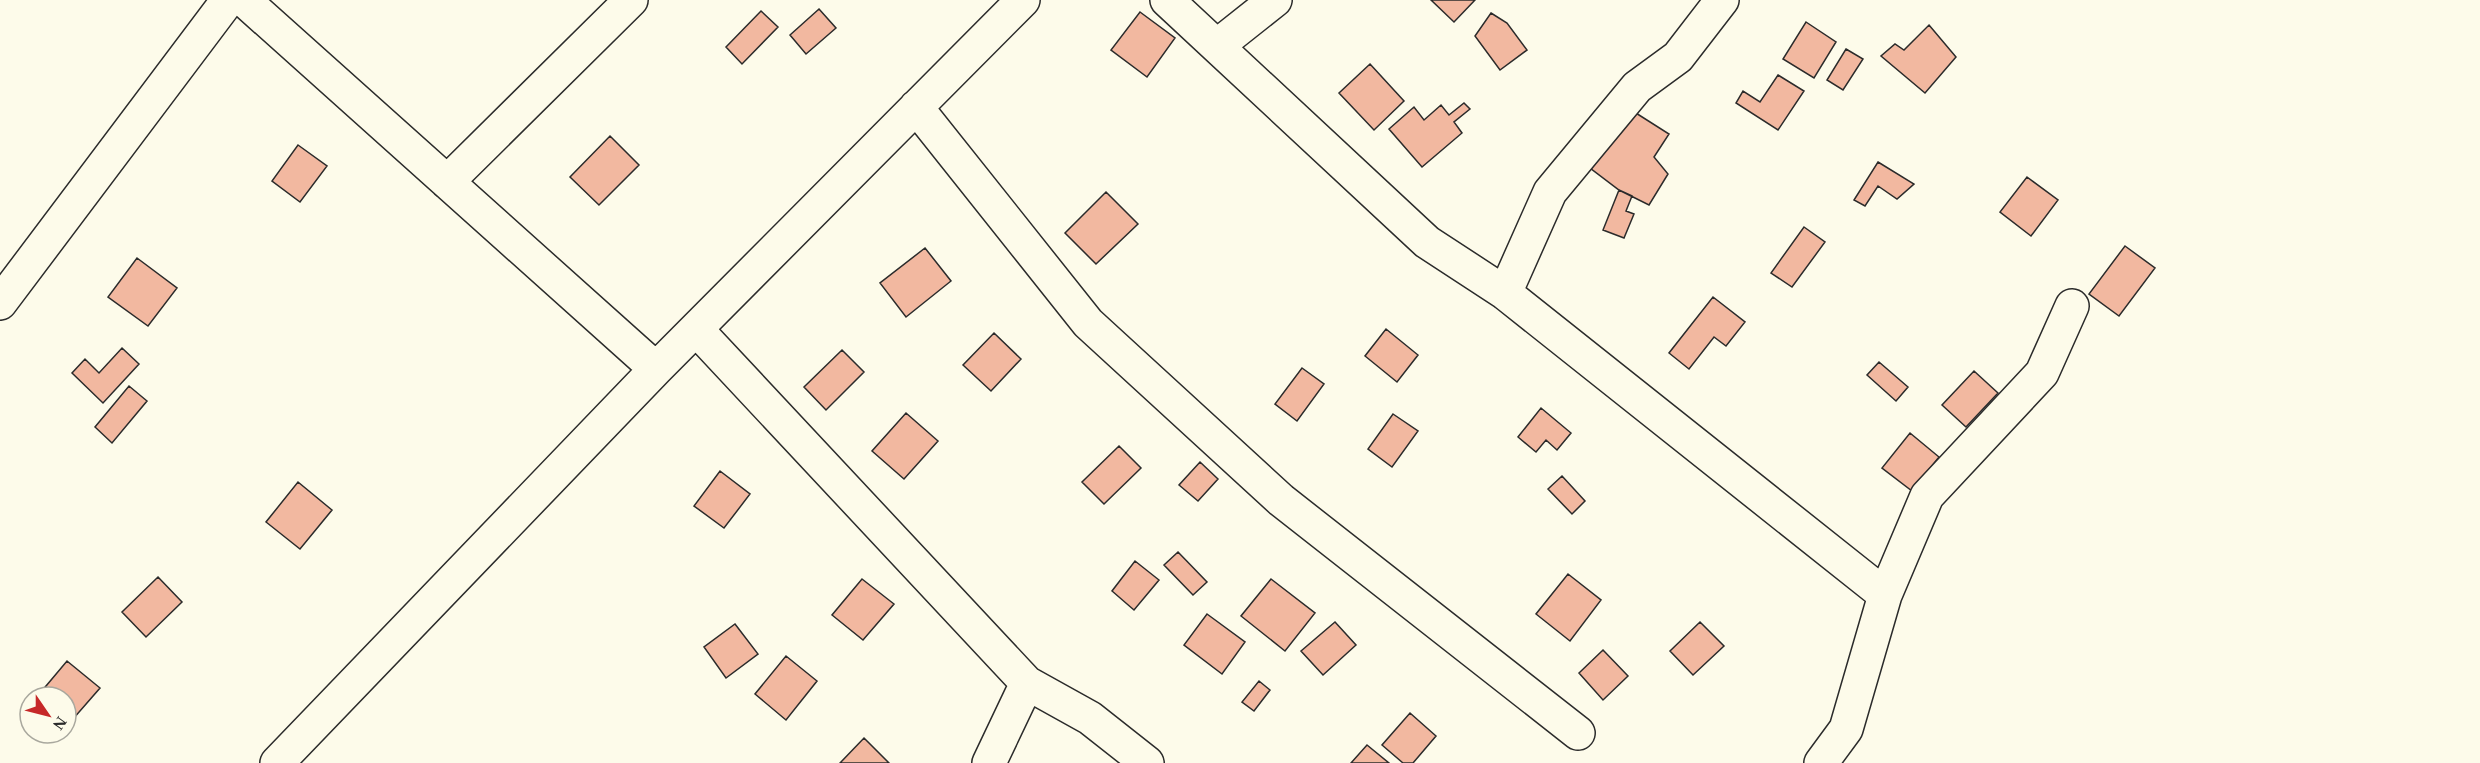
<svg xmlns="http://www.w3.org/2000/svg" width="2480" height="763" font-family="Georgia,serif">
	<rect width="100%" height="100%" fill="#fdfbea"/>
	<path fill="#f2b8a0" stroke="#2b2b2b" stroke-width="1.5" d="M1431 0H1475L1454 22Z
		M819 9 836 28 806 54 790 35Z
		M761 11 778 27 742 64 726 47Z
		M1140 12 1175 38 1147 77 1111 50Z
		M1491 13 1507 23 1527 50 1500 70 1475 36Z
		M1806 22 1836 42 1814 78 1783 59Z
		M1929 25 1956 57 1925 93 1881 56 1895 44 1904 50Z
		M1846 49 1863 59 1843 90 1827 80Z
		M1370 64 1404 101 1374 130 1339 93Z
		M1778 75 1804 91 1778 130 1736 103 1743 91 1760 102Z
		M1464 103 1470 109 1454 122 1462 133 1422 167 1389 129 1414 107 1424 120 1441 105 1449 115Z
		M1628 108 1669 134 1654 157 1668 174 1649 205 1619 190 1590 168Z
		M610 136 639 165 599 205 570 177Z
		M298 145 327 166 300 202 272 181Z
		M1878 162 1914 184 1897 199 1878 186 1865 206 1854 200Z
		M2027 177 2058 200 2031 236 2000 212Z
		M1619 190 1632 196 1626 211 1634 214 1624 238 1603 230Z
		M1106 192 1138 224 1096 264 1065 233Z
		M1804 227 1825 242 1792 287 1771 273Z
		M2125 246 2155 268 2119 316 2089 294Z
		M925 248 951 281 906 317 880 283Z
		M137 258 177 288 148 326 108 297Z
		M1713 297 1745 322 1726 346 1714 337 1689 369 1669 353Z
		M1386 329 1418 355 1397 382 1365 356Z
		M994 333 1021 359 991 391 963 365Z
		M122 348 139 364 103 403 72 373 85 359 99 373Z
		M842 350 864 372 826 410 804 387Z
		M1879 362 1908 387 1896 401 1867 375Z
		M1302 368 1324 384 1297 421 1275 404Z
		M1974 371 1998 393 1966 427 1942 405Z
		M129 386 147 401 112 443 95 427Z
		M1541 408 1571 433 1557 450 1546 440 1536 452 1518 437Z
		M906 413 938 441 904 479 872 451Z
		M1393 414 1418 431 1392 467 1368 449Z
		M1910 433 1939 457 1912 491 1882 468Z
		M1119 446 1141 468 1104 504 1082 482Z
		M1200 462 1218 479 1198 501 1179 485Z
		M720 471 750 494 724 528 694 506Z
		M1562 476 1585 501 1572 514 1548 489Z
		M298 482 332 510 300 549 266 522Z
		M1178 552 1207 582 1193 595 1164 565Z
		M1135 561 1159 580 1134 610 1112 591Z
		M1568 574 1601 600 1570 641 1536 614Z
		M158 577 182 602 146 637 122 612Z
		M862 579 894 604 863 640 832 615Z
		M1271 579 1315 613 1285 651 1241 616Z
		M1207 614 1245 642 1222 674 1184 645Z
		M1335 622 1356 645 1323 675 1301 651Z
		M1700 622 1724 646 1693 675 1670 651Z
		M735 624 758 654 726 678 704 647Z
		M1603 650 1628 676 1603 700 1579 673Z
		M786 656 817 681 786 720 755 694Z
		M67 661 100 688 73 719 66 713V697H47L41 692Z
		M1259 681 1270 690 1254 711 1242 702Z
		M1410 713 1436 736 1413 763H1403L1382 745Z
		M864 738 889 763H840Z
		M1367 745 1389 763H1351Z"/>
	<g fill="none" stroke-linecap="round" stroke-linejoin="round">
		<defs>
			<path id="minor" d="M244 0 656 369
				M1167 0 1427 242 1505 293 1885 595
				M1217 46 1275 0
				M916 107 1088 323 1281 500 1578 733
				M447 182 631 0
				M1505 293 1550 192 1637 87 1678 57 1722 0
				M0 303 228 0
				M696 329 1027 683 1090 718 1147 763
				M277 763 656 369 1023 0
				M989 763 1027 683
				M1821 763 1846 729 1885 595 1927 496 2042 373 2072 306"/>
		</defs>
		<use href="#minor" stroke="#2b2b2b" stroke-width="36"/>
		<use href="#minor" stroke="#fdfbea" stroke-width="33"/>
	</g>
	<g transform="translate(48 715) rotate(125)"><circle r="28" fill="#fdfbea" stroke="#a9a89e" stroke-width="1.5"/>
	<path d="M0-4.5L10 22L0 15L-10 22Z" fill="#c62828"/>
	<text y="-9" font-size="16" font-weight="bold" text-anchor="middle" fill="#2b2b2b">N</text>
	</g>
</svg>
